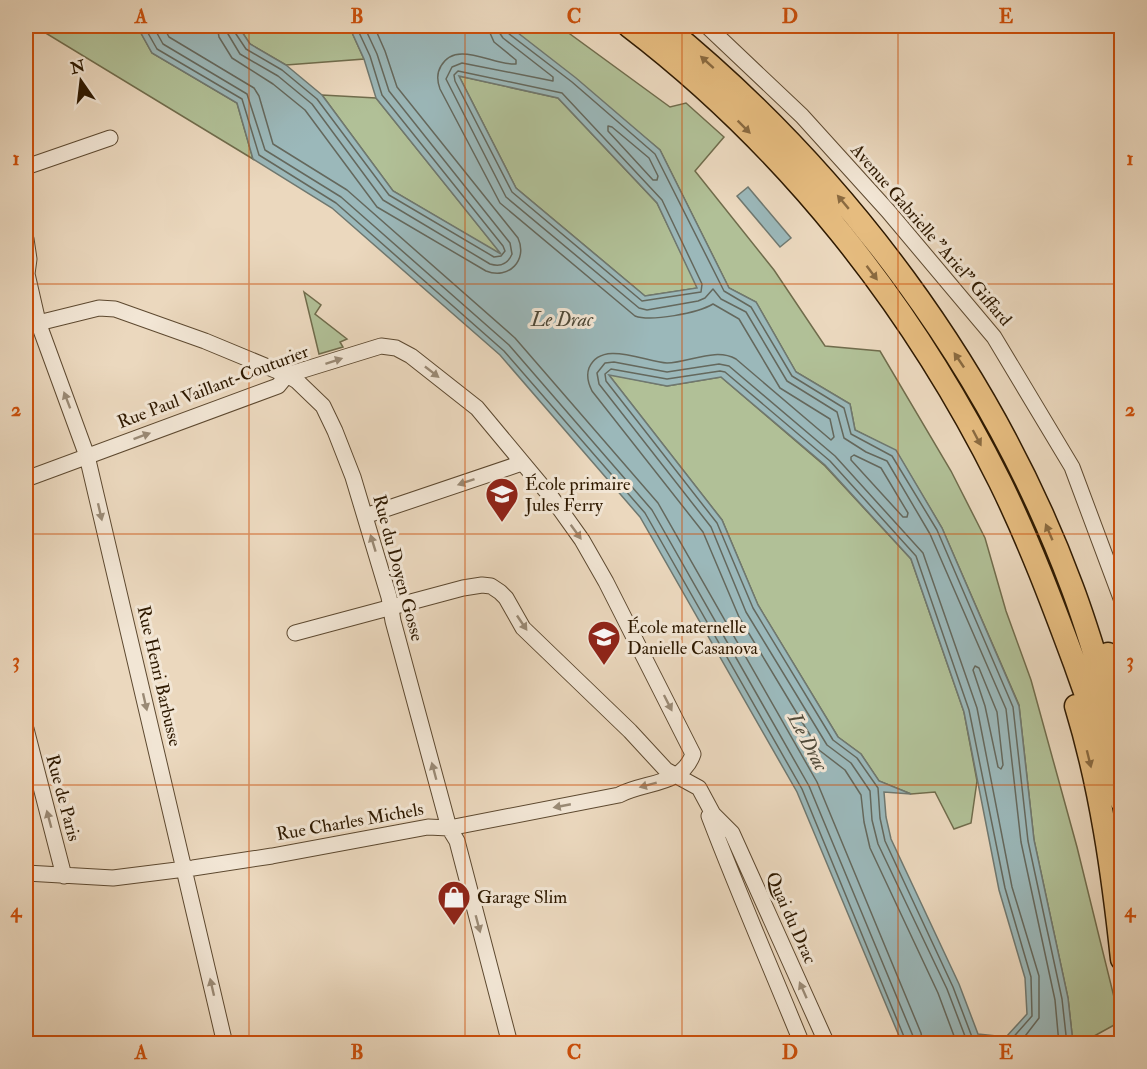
<svg xmlns="http://www.w3.org/2000/svg" width="1147" height="1069" font-family="'IM FELL Double Pica',serif">
	<rect width="100%" height="100%" fill="#ebd8be"/>
	<filter id="stains"><feTurbulence type="fractalNoise" baseFrequency=".00333" numOctaves="4"/><feColorMatrix values="0 0 0 0 .2 0 0 0 0 .09 0 0 0 0 .02 0 0 0 .5 -.17"/></filter>
	<radialGradient id="worn" r=".72"><stop offset=".6" stop-color="#630" stop-opacity="0"/><stop offset="1" stop-color="#630" stop-opacity=".3"/></radialGradient>
	<path fill="#b1c097" stroke="#706c4c" stroke-width="1.5" d="M34 26H137L152 53 237 103 253 159Z
		M238 26H349L364 59 286 65 250 44Z
		M509 26H559L670 107 686 103 724 137 695 171 774 270 825 346 880 351 951 471 985 538 1006 611 1031 680 1077 847 1115 1001 1116 1024 1087 1040 1073 1043 1068 998 1034 840 1019 705 942 528 896 451 855 430 850 404 796 372 756 302 729 288 660 150Z
		M459 76 558 98 657 203 698 288 645 296 516 188Z
		M322 95 376 98 503 256 393 191Z
		M304 292 321 305 315 314 347 339 340 342 343 347 319 354Z
		M608 374 667 386 721 377 825 466 911 559 964 712 977 781 971 823 954 829 935 792 911 794 879 781 861 754 838 737 758 605 722 520Z"/>
	<path fill="#9bb8ba" stroke="#6f7870" stroke-width="1.5" fill-rule="evenodd" d="M137 26H238L250 44 286 65 322 95 393 191 501 254 376 98 364 59 349 26H509L576 78 660 150 729 288 756 302 796 372 850 404 855 430 896 450 942 528 1019 706 1034 840 1068 998 1073 1043H902L797 792 640 517 500 355 332 208 253 159 237 103 152 53ZM459 76 558 98 657 203 697 288 645 296 516 188ZM609 375 667 386 721 377 825 465 911 559 964 712 999 890 1025 978 1027 1014 1006 1037 978 1034 959 984 891 839 886 817 884 792 911 794 879 781 861 754 838 737 758 605 722 520Z
		M748 187 791 238 780 247 737 196Z"/>
	<g fill="none" stroke-linecap="round" stroke-linejoin="round">
		<path stroke="#64685d" stroke-width="1.5" d="M144 26 157 49 242 99 259 155 336 203 504 351 645 513 802 789 907 1044
			M153 26 163 44 247 94 265 150 341 197 509 345 652 510 809 786 913 1036 914 1044
			M163 26 169 37 254 88 259 96 273 144 347 190 515 338 658 503 817 782 921 1033 923 1044
			M217 26 219 37 232 58 273 84 305 110 377 207 486 271C509 280 528 260 518 238L397 87 385 51 374 26
			M226 26 228 34 240 54 278 76 312 104 383 200 490 264C500 267 508 264 512 254L510 243 389 91 377 54 364 26
			M233 26 234 31 246 49 282 70 317 99 389 195 494 257 501 256 505 251 503 246 382 95 370 56 356 26
			M489 26 490 33 494 42 516 60V64C494 66 456 39 441 66 436 74 437 81 440 89L500 203 635 316C651 322 698 313 713 304L739 319 780 388 830 419 834 437 831 440 736 359C715 347 689 363 667 363 645 362 601 339 589 368 586 376 588 383 592 391L703 532 739 617 819 750 845 770 861 795 864 822 870 848 938 993 957 1044
			M498 26 499 32 503 38 553 77V81L462 63 452 67 446 79 506 197 639 308 647 310 698 301 705 298 713 289 721 299 746 312 787 381 837 412 844 438 866 452 887 461 930 534 1006 709 1021 842 1055 1000 1059 1044
			M506 26 508 33 572 82 655 154 724 291 751 307 792 376 844 408 851 434 892 456 937 530 1013 707 1028 841 1062 999 1067 1044
			M458 71 562 93 662 200 702 284 701 292 642 301 512 192 455 81 454 75Z
			M608 126 612 127 649 158 658 176 657 180H653L608 131Z
			M611 369 667 379 720 371 725 372 830 461 916 556 969 710 1005 888 1031 977 1032 1016 1009 1042 978 1040 972 1037 953 987 885 841 880 818 878 788 857 758 833 740 753 608 717 523 606 381 605 374Z
			M854 455 881 468 908 513 907 517H903L851 460V457Z
			M975 666 979 668 997 712 1003 765 1001 769 998 767 985 706 973 670Z
			M968 1044 947 989 878 844 872 820 870 791 851 763 827 745 746 612 711 527 599 384 597 373 605 363 614 362 667 372 719 364 729 366 835 456 923 553 977 708 1012 887 1039 976V1018L1019 1044"/>
		<defs>
			<path id="minor" d="M707 26 802 116 888 211 994 337 1072 467 1122 601
				M26 167 110 138
				M26 239 29 259 27 274 38 322 87 456 225 1044
				M26 326 99 308 115 309 205 341 287 375 297 381 323 406 335 431 353 477 389 597 393 621 449 828 457 841 510 1044
				M26 479 278 386 287 375 381 346 396 348 411 356 477 408 552 498 582 540 606 582 693 754C682 786 646 781 619 795L449 828 428 827 272 856 193 868 113 878 26 873
				M365 516 522 463
				M295 633 463 588 482 585 491 586 500 592 506 598 523 628 630 731 666 770 699 788 713 814 732 833 827 1044
				M26 729 64 876
				M709 816C738 892 771 968 802 1044
				M1115 1044 1122 1042"/>
			<path id="highway" d="M629 26C786 146 912 305 1000 482 1029 541 1052 602 1075 664 1091 710 1109 755 1122 802
				M664 26C843 172 991 369 1072 587 1091 637 1105 691 1122 742
				M1108 654 1122 688
				M1076 706C1101 788 1113 874 1122 959"/>
		</defs>
		<use href="#minor" stroke="#5d4930" stroke-width="17"/>
		<use href="#highway" stroke="#2e1900" stroke-width="25"/>
		<use href="#minor" stroke="#f2e6d5" stroke-width="15"/>
		<use href="#highway" stroke="#e6bc7f" stroke-width="22"/>
	</g>
	<defs><path id="oneway-solid" d="M-6-.8H1V-3.2L6.5 0L1 3.2V.8H-6Z" transform="scale(1.5)"/></defs>
	<g fill="#8a6a40">
		<use href="#oneway-solid" transform="translate(707 62) rotate(-138)"/>
		<use href="#oneway-solid" transform="translate(744 127) rotate(45)"/>
		<use href="#oneway-solid" transform="translate(843 202) rotate(-130)"/>
		<use href="#oneway-solid" transform="translate(872 273) rotate(53)"/>
		<use href="#oneway-solid" transform="translate(959 360) rotate(-124)"/>
		<use href="#oneway-solid" transform="translate(977 438) rotate(62)"/>
		<use href="#oneway-solid" transform="translate(1049 532) rotate(-113)"/>
		<use href="#oneway-solid" transform="translate(1089 759) rotate(76)"/>
	</g>
	<g fill="#9a8a75">
		<use href="#oneway-solid" transform="translate(334 361) rotate(-18)"/>
		<use href="#oneway-solid" transform="translate(432 372) rotate(38)"/>
		<use href="#oneway-solid" transform="translate(67 400) rotate(-111)"/>
		<use href="#oneway-solid" transform="translate(142 436) rotate(-20)"/>
		<use href="#oneway-solid" transform="translate(466 482) rotate(161)"/>
		<use href="#oneway-solid" transform="translate(100 512) rotate(77)"/>
		<use href="#oneway-solid" transform="translate(576 532) rotate(54)"/>
		<use href="#oneway-solid" transform="translate(373 543) rotate(-107)"/>
		<use href="#oneway-solid" transform="translate(522 623) rotate(56)"/>
		<use href="#oneway-solid" transform="translate(145 702) rotate(77)"/>
		<use href="#oneway-solid" transform="translate(668 703) rotate(63)"/>
		<use href="#oneway-solid" transform="translate(434 771) rotate(-105)"/>
		<use href="#oneway-solid" transform="translate(648 785) rotate(165)"/>
		<use href="#oneway-solid" transform="translate(562 806) rotate(169)"/>
		<use href="#oneway-solid" transform="translate(49 819) rotate(-105)"/>
		<use href="#oneway-solid" transform="translate(478 924) rotate(75)"/>
		<use href="#oneway-solid" transform="translate(212 987) rotate(-103)"/>
		<use href="#oneway-solid" transform="translate(803 990) rotate(-114)"/>
	</g>
	<path fill="none" stroke="#cc4f0a" stroke-width="1.5" stroke-opacity="0.55" d="M249 26V1044M465 26V1044M682 26V1044M898 26V1044M26 284H1122M26 534H1122M26 785H1122"/>
	<defs>
		<symbol id="school-pin" viewBox="-11 -11 22 30"><path d="M0 17L-7.5 6A9.5 9.5 0 1 1 7.5 6Z" fill="#8f2418" stroke="#f2e6d5"/><path d="M0-5L7-2L0 1L-7-2ZM-4 1L0 2.5L4 1V4Q0 6-4 4Z" fill="#fff"/></symbol>
		<symbol id="shop-pin" viewBox="-11 -11 22 30"><path d="M0 17L-7.5 6A9.5 9.5 0 1 1 7.5 6Z" fill="#8f2418" stroke="#f2e6d5"/><path d="M-5-2.5h2.3a2.7 3.5 0 0 1 5.4 0H5L5.5 6h-11ZM-1.5-2.5h3a1.5 2.3 0 0 0-3 0Z" fill="#fff"/></symbol>
	</defs>
	<g fill-rule="evenodd">
		<use href="#school-pin" x="483" y="475" width="38" height="52"/>
		<use href="#school-pin" x="585" y="618" width="38" height="52"/>
		<use href="#shop-pin" x="435" y="878" width="38" height="52"/>
	</g>
	<g text-anchor="middle" dominant-baseline="central" stroke-width="6" stroke-linejoin="round" paint-order="stroke">
		<g font-size="18" fill="#2e1900" stroke="#f2e6d5">
			<text transform="translate(931 235) rotate(49)">Avenue Gabrielle "Ariel" Giffard</text>
			<text transform="translate(213 387) rotate(-21)">Rue Paul Vaillant-Couturier</text>
			<text transform="translate(398 568) rotate(75)">Rue du Doyen Gosse</text>
			<text transform="translate(159 676) rotate(77)">Rue Henri Barbusse</text>
			<text transform="translate(63 798) rotate(75)">Rue de Paris</text>
			<text transform="translate(350 822) rotate(-10)">Rue Charles Michels</text>
			<text transform="translate(791 918) rotate(66)">Quai du Drac</text>
		</g>
		<g font-size="18" fill="#2e1900" stroke="#f2e6d5" text-anchor="start">
			<text x="525" y="484">École primaire<tspan x="525" dy="21">Jules Ferry</tspan></text>
			<text x="627" y="627">École maternelle<tspan x="627" dy="21">Danielle Casanova</tspan></text>
			<text x="477" y="897">Garage Slim</text>
		</g>
		<g font-size="20" font-style="italic" fill="#4f4938" stroke="#f2e6d5">
			<text x="562" y="319">Le Drac</text>
			<text transform="translate(808 742) rotate(62)">Le Drac</text>
		</g>
	</g>
	<rect width="1147" height="1069" fill="none" stroke="#ebd8be" stroke-width="66"/>
	<g transform="translate(81 81) rotate(346)" stroke="#f2e6d5" stroke-width="4.5" paint-order="stroke">
	<path d="M0-4.5L10 22L0 15L-10 22Z" fill="#2e1900"/>
	<text y="-9" font-size="16" font-weight="bold" text-anchor="middle" fill="#2e1900">N</text>
	</g>
	<rect x="33" y="33" width="1081" height="1003" fill="none" stroke="#cc4f0a" stroke-width="2"/>
	<g font-size="20" text-anchor="middle" font-weight="bold" fill="#cc4f0a">
		<text x="141" y="23">A</text>
		<text x="357" y="23">B</text>
		<text x="574" y="23">C</text>
		<text x="790" y="23">D</text>
		<text x="1006" y="23">E</text>
		<text x="16" y="165">1</text>
		<text x="1130" y="165">1</text>
		<text x="16" y="416">2</text>
		<text x="1130" y="416">2</text>
		<text x="16" y="667">3</text>
		<text x="1130" y="667">3</text>
		<text x="16" y="917">4</text>
		<text x="1130" y="917">4</text>
		<text x="141" y="1059">A</text>
		<text x="357" y="1059">B</text>
		<text x="574" y="1059">C</text>
		<text x="790" y="1059">D</text>
		<text x="1006" y="1059">E</text>
	</g>
	<rect width="100%" height="100%" filter="url(#stains)"/>
	<rect width="100%" height="100%" fill="url(#worn)"/>
</svg>
